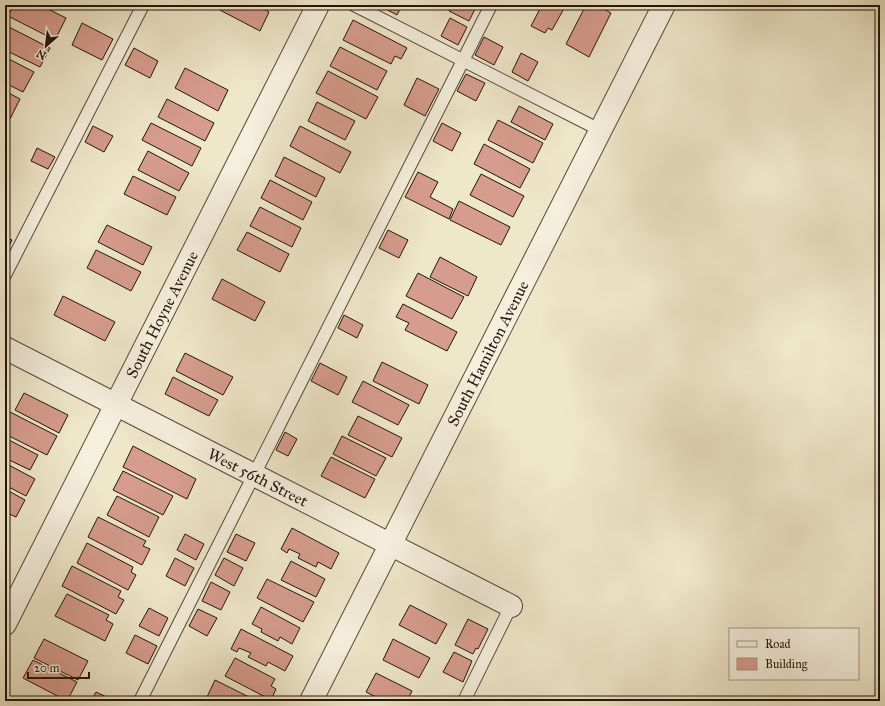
<svg xmlns="http://www.w3.org/2000/svg" width="885" height="706" font-family="'IM FELL Great Primer',serif">
	<rect width="100%" height="100%" fill="#efe7ca"/>
	<filter id="stains"><feTurbulence type="fractalNoise" baseFrequency=".005" numOctaves="4"/><feColorMatrix values="0 0 0 0 .2 0 0 0 0 .09 0 0 0 0 .02 0 0 0 .5 -.17"/></filter>
	<radialGradient id="worn" r=".72"><stop offset=".6" stop-color="#630" stop-opacity="0"/><stop offset="1" stop-color="#630" stop-opacity=".3"/></radialGradient>
	<path fill="#d69c8d" stroke="#23140a" d="M14 5H40L66 18 55 40 8 16Z
		M217 5H257L269 12 260 31 216 8Z
		M378 5H402L397 15Z
		M452 5H477L469 21 449 11Z
		M542 5H566L552 30 548 28 545 33 531 26Z
		M586 5H596L611 13 589 57 566 44Z
		M450 18 467 27 458 45 441 36Z
		M353 20 407 48 401 59 395 56 391 64 343 40Z
		M82 23 113 39 102 60 72 45Z
		M5 25 50 48 40 67 5 50Z
		M484 37 503 47 494 65 475 55Z
		M340 47 387 71 377 90 330 66Z
		M134 48 158 61 150 78 125 65Z
		M521 53 538 62 528 81 512 72Z
		M5 57 34 72 23 92 5 83Z
		M185 68 228 90 218 111 175 88Z
		M328 71 378 97 366 119 316 93Z
		M466 74 485 83 476 101 457 91Z
		M417 78 439 89 425 116 404 105Z
		M5 91 20 99 10 119 5 117Z
		M167 99 214 123 205 141 158 117Z
		M317 102 355 121 345 140 308 121Z
		M519 106 553 124 545 140 511 122Z
		M498 120 543 143 533 163 488 140Z
		M151 123 201 148 192 166 142 140Z
		M442 123 461 133 452 151 433 141Z
		M93 126 113 136 104 152 85 142Z
		M300 126 351 152 340 173 290 146Z
		M484 144 530 169 520 188 474 164Z
		M37 148 55 157 48 169 31 161Z
		M148 151 189 173 179 191 138 170Z
		M284 157 325 178 316 197 275 176Z
		M418 172 438 182 430 197 453 209 449 219 405 197Z
		M481 174 524 196 513 217 470 195Z
		M133 176 176 197 167 215 124 194Z
		M270 180 312 202 303 220 261 198Z
		M459 201 510 227 501 245 450 220Z
		M260 207 301 228 292 247 250 226Z
		M107 225 152 247 143 265 98 242Z
		M388 230 408 240 399 258 379 248Z
		M247 232 289 254 280 272 237 250Z
		M5 237 12 240 5 254Z
		M96 250 141 272 131 291 87 268Z
		M440 257 477 277 468 296 430 277Z
		M418 273 464 297 452 319 406 296Z
		M222 279 265 302 255 321 212 299Z
		M63 296 115 322 105 341 54 315Z
		M403 304 457 332 447 351 405 330 409 323 396 317Z
		M344 315 363 325 357 338 338 328Z
		M185 353 233 377 223 395 176 371Z
		M382 362 428 385 419 404 373 381Z
		M320 363 347 377 338 395 311 381Z
		M173 377 218 400 209 416 165 394Z
		M363 381 409 405 398 425 352 402Z
		M24 393 68 415 59 433 15 410Z
		M8 411 57 436 47 455 5 434V416Z
		M358 416 402 438 392 457 348 435Z
		M285 432 297 439 288 456 276 450Z
		M342 436 386 458 376 476 333 454Z
		M5 438 38 455 30 470 5 458Z
		M133 446 196 479 187 499 123 467Z
		M331 457 375 479 365 498 321 476Z
		M5 463 35 479 26 496 5 485Z
		M123 471 173 496 163 515 113 490Z
		M5 489 25 500 16 517 5 512Z
		M117 496 159 517 149 537 107 515Z
		M5 515 10 517 5 526Z
		M98 517 146 541 143 546 150 549 142 565 88 537Z
		M292 528 339 553 331 569 318 562 316 567 298 558 300 554 289 549 287 553 281 549Z
		M185 534 204 544 196 560 177 550Z
		M236 534 255 543 246 561 227 552Z
		M87 543 133 567 131 572 136 575 128 590 77 563Z
		M175 558 194 568 185 586 166 576Z
		M224 558 243 568 234 586 215 575Z
		M291 561 325 579 316 597 281 580Z
		M72 566 121 591 118 597 124 600 116 614 62 586Z
		M267 579 314 602 303 622 257 598Z
		M211 582 230 592 221 610 202 601Z
		M67 594 109 615 106 620 113 624 105 641 55 616Z
		M410 605 447 624 436 644 399 625Z
		M261 607 300 628 292 644 280 637 278 641 261 632 262 629 252 624Z
		M149 608 168 618 159 636 139 626Z
		M198 609 217 618 207 636 189 626Z
		M468 619 488 629 478 649 476 648 473 654 455 645Z
		M241 629 293 656 285 671 268 662 266 666 248 657 251 653 239 648 237 652 231 649Z
		M135 635 157 646 148 664 126 653Z
		M44 639 88 661 78 680 34 658Z
		M393 639 430 658 419 678 383 660Z
		M454 652 472 661 463 682 443 672Z
		M235 658 275 679 271 686 276 689 271 700 225 676Z
		M33 660 77 682 67 701 23 678Z
		M376 673 412 691 407 701H384L366 692Z
		M215 680 257 701H209L206 699Z
		M96 692 115 701H91Z"/>
	<g fill="none" stroke-linecap="round" stroke-linejoin="round">
		<defs>
			<path id="lane" d="M354 5 600 130
				M5 275 143 5
				M140 701 491 5
				M464 701 511 606"/>
			<g id="street">
				<path id="s1" d="M5 348C173 435 343 519 511 606"/>
				<path id="s2" d="M5 624 318 5"/>
				<path id="s3" d="M311 701 664 5"/>
			</g>
		</defs>
		<use href="#lane" stroke="#56493a" stroke-width="14"/>
		<use href="#street" stroke="#56493a" stroke-width="24"/>
		<use href="#lane" stroke="#f5efdd" stroke-width="12"/>
		<use href="#street" stroke="#f5efdd" stroke-width="22"/>
	</g>
	<g text-anchor="middle" dominant-baseline="central" stroke-width="3.5" stroke-linejoin="round" paint-order="stroke">
		<g font-size="16" fill="#23140a" stroke="#f5efdd">
			<text stroke="none"><textPath href="#s2" startOffset="347">South Hoyne Avenue</textPath></text>
			<text stroke="none"><textPath href="#s3" startOffset="390">South Hamilton Avenue</textPath></text>
			<text stroke="none"><textPath href="#s1" startOffset="284">West 56th Street</textPath></text>
		</g>
	</g>
	<rect width="885" height="706" fill="none" stroke="#efe7ca" stroke-width="20"/>
	<rect x="6" y="6" width="873" height="694" fill="none" stroke="#23140a" stroke-width="2"/>
	<rect x="10" y="10" width="865" height="686" fill="none" stroke="#23140a"/>
	<rect x="729" y="628" width="130" height="52" fill="#f5efdd" stroke="#a19789"/>
	<rect x="737" y="641" width="20" height="6" fill="#f5efdd" stroke="#a19789"/>
	<text x="765" y="648" font-size="12" fill="#23140a">Road</text>
	<rect x="737" y="658" width="20" height="12" fill="#d69c8d" stroke="#a19789"/>
	<text x="765" y="668" font-size="12" fill="#23140a">Building</text>
	<g transform="translate(46 46) rotate(208)" stroke="#f5efdd" stroke-width="3" paint-order="stroke">
	<path d="M0-3L7 15L0 10L-7 15Z" fill="#23140a"/>
	<text y="-6" font-size="11" font-weight="bold" text-anchor="middle" fill="#23140a">N</text>
	</g>
	<path d="M28 672v6h61v-6" fill="none" stroke="#23140a" stroke-width="2"/>
	<text x="34" y="672" font-size="12" fill="#23140a" stroke="#f5efdd" stroke-width="3" paint-order="stroke">20 m</text>
	<rect width="100%" height="100%" filter="url(#stains)"/>
	<rect width="100%" height="100%" fill="url(#worn)"/>
</svg>
